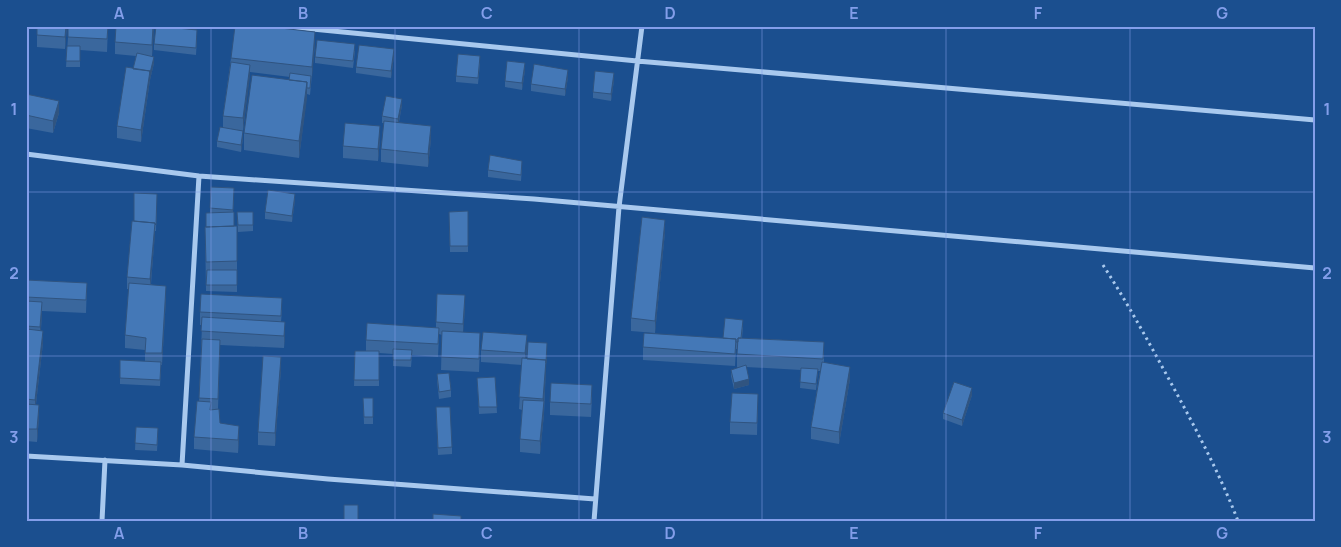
<svg xmlns="http://www.w3.org/2000/svg" width="1341" height="547" font-family="Manrope,sans-serif">
	<rect width="100%" height="100%" fill="#1b4f8f"/>
	<g fill="none" stroke-linecap="round" stroke-linejoin="round">
		<path stroke="#a9c9ee" stroke-width="3" stroke-dasharray="2.5 4" stroke-linecap="butt" d="M1103 265C1130 307 1153 350 1177 394 1199 435 1221 477 1238 521"/>
		<path stroke="#a9c9ee" stroke-width="5" d="M282 26 637 61 1315 120
			M26 154 199 176 534 199 1315 268
			M26 456 182 465 328 479 595 499
			M182 465 199 176
			M102 521 105 460
			M594 521 619 207 642 26"/>
	</g>
	<path fill="#3a679d" d="M37 26H67L65 49 37 47Z
		M108 26 107 52 80 50V67H66L68 37Z
		M154 26 152 56 154 63 150 80 141 142 117 138V126L133 69 136 56 115 54V42Z
		M197 37 196 55 154 50V44Z
		M315 44 310 95 307 94 299 158 244 150V133L289 80 290 77 250 72 243 131 229 129 243 138 241 152 217 147V141L223 128V116L231 58Z
		M355 51 353 68 315 63V57Z
		M394 56 391 78 356 73V67Z
		M480 63 478 84 456 82V76Z
		M525 70 522 90 505 87V81Z
		M568 77 565 96 531 91V84Z
		M614 80 611 101 593 98V92Z
		M26 94 59 113 53 133 26 128Z
		M402 105 399 122 431 139 428 167 381 162V149L384 123H382V116Z
		M380 139 378 161 343 158V146Z
		M522 167 521 181 488 177V170Z
		M211 187 234 188 233 212 237 261V292L206 291 205 227H206L210 212Z
		M157 194 156 231H155L151 284 166 298 162 365H161L160 386 120 384V360L145 362V350L125 348V335L129 289H127V277L134 221Z
		M295 200 292 222 265 219V212Z
		M468 211V252H450L449 212Z
		M237 212H253V231L238 232Z
		M665 232 655 333 631 331V318Z
		M26 280 87 283 86 313 42 311 41 330 43 343 36 404 39 417 37 442 26 441Z
		M465 308 463 332 480 346 479 372 441 370 442 335 439 334 438 357 412 355 411 367 393 366V354L379 353V386H354L355 351H366V340L436 328V322Z
		M282 310 281 322 285 335 284 348 220 345 218 409 220 423 239 438 238 453 194 449V437L199 401 202 325H200V312Z
		M743 327 742 338 824 342V363L850 379 839 444 811 439V427L820 371H818L816 390 800 388 801 370 746 367 749 385 734 389 731 376V370L740 367H737V349H736L735 366 643 360V347L723 338Z
		M547 343 544 414 540 454 520 452V439L522 410 519 409 522 365 481 362V350L527 348 526 358H527Z
		M281 369 275 446 258 445V432Z
		M437 374 451 390V397L439 399 437 381Z
		M495 377 497 413 479 414 477 378Z
		M758 394 757 435 730 434V422Z
		M972 395 962 426 943 419V413Z
		M592 397 591 417 550 415V402Z
		M363 398H373V424H364Z
		M436 414 452 447V454L438 455Z
		M136 427 158 435 157 451 135 450Z
		M344 505H358V521H344Z"/>
	<path fill="#305480" d="M66 26H67L65 49V37Z
		M153 26 154 32 152 57V45Z
		M315 32V44L312 79V67Z
		M394 49V56L391 78V71Z
		M154 57V63L150 80 141 142V130L150 71Z
		M525 63V70L522 90V83Z
		M250 65V77L243 131V118Z
		M568 70V77L565 96V89Z
		M614 73V80L611 101V94Z
		M307 82V99L299 158V141Z
		M402 99V105L398 126V119Z
		M59 101V113L53 133V121Z
		M380 126V139L378 161V149Z
		M431 126V139L428 167V154Z
		M243 131V138L241 152V145Z
		M295 194V200L292 222V216Z
		M665 220V232L655 333V321Z
		M155 223V236L150 291V279Z
		M166 286V298L162 365V353Z
		M465 295V308L463 336V324Z
		M42 302V315L40 340V327Z
		M285 322V335L284 348V336Z
		M43 331V343L35 412V400Z
		M527 335V348L525 365V353Z
		M547 343 546 372 544 404V401V414L540 454V441L543 410V399Z
		M281 357V369L275 446V433Z
		M850 367V379L839 444V432Z
		M749 379V385L734 389V383Z
		M972 388V395L962 426V420Z
		M39 405V417L37 442V429Z
		M239 426V438L238 453V440Z"/>
	<path fill="#4478b7" stroke="#305480" d="M37 26H66L65 37 37 35Z
		M68 26H108L107 39 68 37Z
		M116 26H153L152 45 115 42Z
		M156 26 197 30 196 48 154 44Z
		M235 26H263L315 32 312 67 231 58Z
		M317 40 355 44 353 61 315 57Z
		M359 45 394 49 391 71 356 67Z
		M67 46H80V61H66Z
		M137 53 154 57 150 73V71L133 69Z
		M458 54 480 56 478 78 456 76Z
		M507 61 525 63 522 83 505 81Z
		M231 62 250 65 243 118 223 116Z
		M534 64 568 70 565 89 531 84Z
		M126 67 150 71 141 130 117 126Z
		M595 71 614 73 611 94 593 92Z
		M290 73 311 76 310 88H307V82L289 80Z
		M252 75 307 82 299 141 244 133Z
		M26 94 59 101 53 121 26 115Z
		M386 96 402 99 398 119 382 116Z
		M384 121 431 126 428 154 381 149Z
		M345 123 380 126 378 149 343 146Z
		M220 127 243 131 241 145 217 141Z
		M490 155 522 161 521 175 488 170Z
		M211 187 234 188 233 210 210 208Z
		M268 190 295 194 292 216 265 212Z
		M134 193 157 194 156 225 155 224V223L134 221Z
		M468 211V246H450L449 212Z
		M234 212V226L206 227V213Z
		M237 212H253V225H238Z
		M642 217 665 220 655 321 631 318Z
		M132 221 155 223 150 279 127 277Z
		M237 226V261L206 262 205 227Z
		M207 270H237V285H206Z
		M26 280 87 283 86 300 26 297Z
		M129 283 166 286 162 353H145L146 338 125 335Z
		M201 294 282 298 281 316 200 312Z
		M437 294 465 295 463 324 436 322Z
		M26 301 42 302 40 327 26 326Z
		M202 317 285 322 284 336 201 331Z
		M725 318 743 320 741 338H738V342H736V339L723 338Z
		M367 323 439 328 438 344 366 340Z
		M27 329 43 331 35 400 26 399Z
		M442 331 480 333 479 359 441 357Z
		M483 332 527 335 525 353 481 350Z
		M644 333 736 339 735 354 643 347Z
		M738 338 824 342 823 359 737 354Z
		M202 339 220 340 218 399 199 398Z
		M528 342 547 343 546 363V360L527 359Z
		M393 349 412 350 411 360H393Z
		M355 351H379V380H354Z
		M263 356 281 357 275 433 258 432Z
		M522 358 546 360 543 399 519 397Z
		M120 360 161 362 160 380 120 378Z
		M822 362 850 367 839 432 811 427Z
		M746 365 749 379 734 383 731 370Z
		M801 368 818 369 816 384 800 382Z
		M449 373 451 390 439 392 437 374Z
		M495 377 497 407H479L477 378Z
		M954 382 972 388 962 420 943 413Z
		M551 383 592 385 591 404 550 402Z
		M732 393 758 394 757 423 730 422Z
		M363 398H373V417H364Z
		M523 400 544 401 540 441 520 439Z
		M197 401 211 402 210 410 219 409 220 423 239 426 238 440 194 437Z
		M26 404 39 405 37 429H26Z
		M436 407H450L452 447 438 448Z
		M136 427 158 428 157 445 135 443Z
		M344 505H358V520H344Z
		M433 514 461 516V521H433Z
		M274 520 292 521H274Z"/>
	<path fill="none" stroke="#839eea" stroke-width="1" stroke-opacity="0.55" d="M211 26V521M395 26V521M579 26V521M762 26V521M946 26V521M1130 26V521M26 192H1315M26 356H1315"/>
	<rect width="1341" height="547" fill="none" stroke="#1b4f8f" stroke-width="55"/>
	<rect x="28" y="28" width="1286" height="492" fill="none" stroke="#839eea" stroke-width="2"/>
	<g font-size="16" text-anchor="middle" font-weight="bold" fill="#839eea">
		<text x="119" y="19">A</text>
		<text x="303" y="19">B</text>
		<text x="487" y="19">C</text>
		<text x="670" y="19">D</text>
		<text x="854" y="19">E</text>
		<text x="1038" y="19">F</text>
		<text x="1222" y="19">G</text>
		<text x="14" y="115">1</text>
		<text x="1327" y="115">1</text>
		<text x="14" y="279">2</text>
		<text x="1327" y="279">2</text>
		<text x="14" y="443">3</text>
		<text x="1327" y="443">3</text>
		<text x="119" y="539">A</text>
		<text x="303" y="539">B</text>
		<text x="487" y="539">C</text>
		<text x="670" y="539">D</text>
		<text x="854" y="539">E</text>
		<text x="1038" y="539">F</text>
		<text x="1222" y="539">G</text>
	</g>
</svg>
